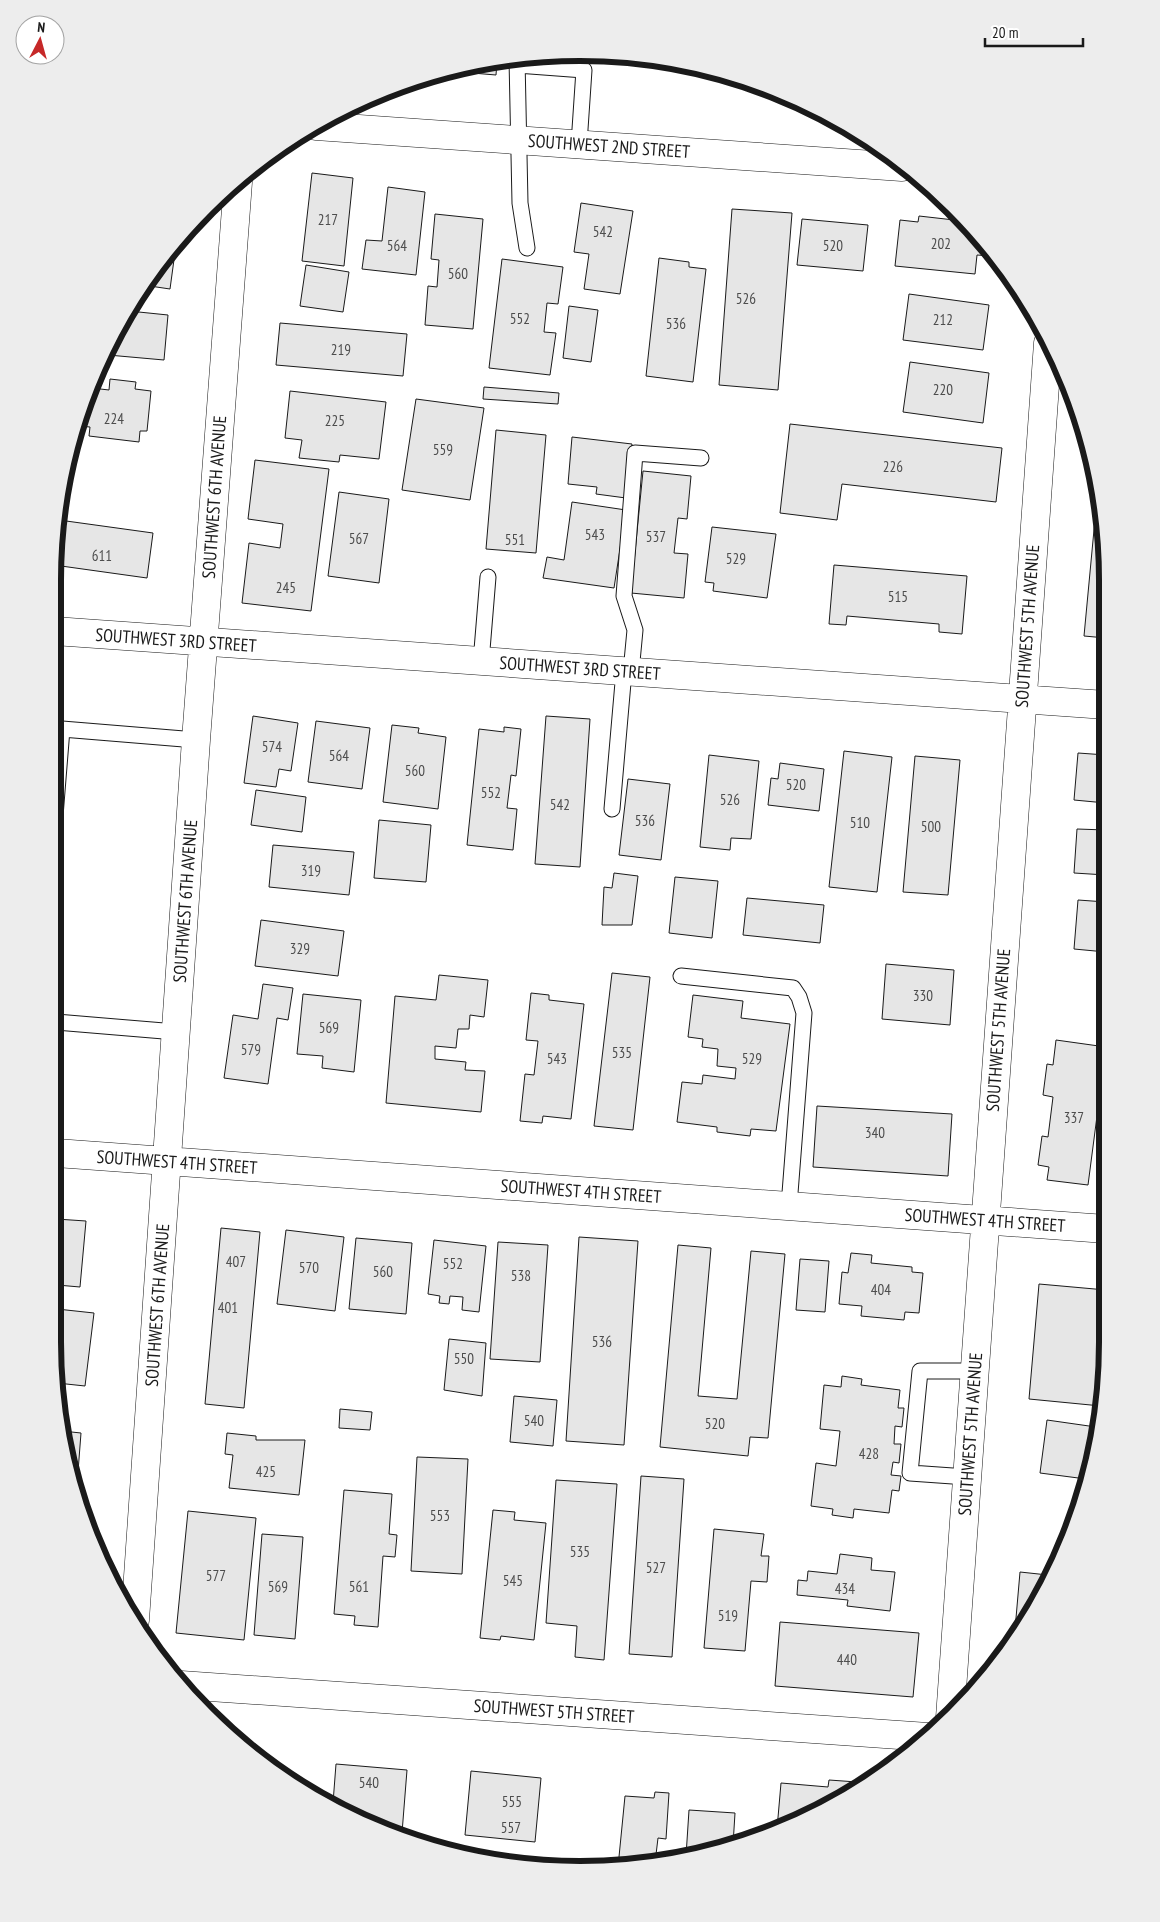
<svg xmlns="http://www.w3.org/2000/svg" width="1160" height="1922" font-family="'PT Sans Narrow',sans-serif">
	<rect width="100%" height="100%" fill="#fff"/>
	<path fill="#e6e6e6" stroke="#1a1a1a" d="M497 61 496 75 448 71 477 63Z
		M312 173 353 178 344 266 302 261Z
		M388 187 425 192 416 275 362 269 366 240 382 241Z
		M581 203 633 211 620 294 584 289 589 254 574 252Z
		M732 209 792 213 778 390 719 385Z
		M435 214 483 219 473 329 425 325 428 286 437 287 439 260 431 259Z
		M919 216 963 221 976 232 992 253 991 256 977 255 975 274 895 266 900 220 918 222Z
		M802 219 868 225 863 271 797 265Z
		M176 245 170 289 143 285Z
		M659 258 689 262V267L706 269 693 382 646 376Z
		M502 259 563 267 558 304 547 303 544 332 556 333 550 375 489 368Z
		M306 265 349 272 343 312 300 306Z
		M909 294 989 305 983 350 903 340Z
		M569 306 598 310 591 362 563 358Z
		M129 311 168 315 164 360 108 355Z
		M280 323 407 334 403 376 276 365Z
		M910 362 989 373 983 423 903 412Z
		M110 379 136 382 135 389 151 391 147 431H140L139 442 89 436 90 427 78 426 81 410 92 388 109 390Z
		M484 387 559 393 558 404 483 399Z
		M290 391 386 402 379 459 340 455 339 462 299 458 302 440 285 438Z
		M416 399 484 408 470 500 402 490Z
		M790 424 1002 448 996 502 842 484 837 520 780 513Z
		M496 430 546 435 536 553 486 549Z
		M572 437 632 444 626 498 596 494 597 487 568 484Z
		M255 460 329 469 311 611 242 603 249 543 280 548 283 524 248 519Z
		M643 471 691 476 687 519 678 518 674 553 688 554 684 598 631 593Z
		M339 492 389 499 379 583 328 576Z
		M1097 498 1106 545V638L1084 636Z
		M572 502 626 510 614 588 543 578 547 557 564 560Z
		M59 520 153 533 147 578 54 565V545Z
		M712 527 776 534 767 598 713 591 714 583 705 582Z
		M834 565 967 576 962 634 939 632V624L847 616 846 625 829 624Z
		M253 716 298 723 291 771 279 769 276 787 244 783Z
		M546 716 590 719 580 867 535 864Z
		M316 721 370 728 362 789 308 782Z
		M392 725 419 728 418 733 446 737 438 809 383 802Z
		M504 727 521 729 516 776 511 775 507 808 517 809 513 850 467 845 479 729 504 732Z
		M844 751 892 757 877 892 829 887Z
		M1078 753 1106 755V803L1074 800Z
		M709 755 759 761 751 839 731 838 730 850 700 847Z
		M915 756 960 760 948 895 903 892Z
		M780 763 824 769 819 811 768 805 771 778 778 779Z
		M628 779 670 784 661 860 619 855Z
		M256 790 306 797 302 832 251 825Z
		M379 820 431 825 426 882 374 878Z
		M1077 829 1106 830V875L1074 873Z
		M273 845 354 852 349 895 269 887Z
		M614 873 638 876 632 925H602L604 887 612 888Z
		M675 877 718 881 712 938 669 933Z
		M747 898 824 905 820 943 743 935Z
		M1078 900 1106 902V952L1074 949Z
		M261 920 344 931 338 976 255 966Z
		M886 964 954 970 950 1025 882 1019Z
		M612 973 650 977 633 1130 594 1126Z
		M439 975 488 980 484 1017 470 1015 469 1029H458L456 1048 435 1046V1059L466 1062 465 1070 485 1071 481 1112 386 1103 395 996 436 1000Z
		M263 984 293 988 288 1020 277 1018 268 1084 224 1078 233 1015 258 1019Z
		M531 993 549 995V1000L584 1004 571 1119 543 1116 542 1123 520 1121 525 1074 534 1075 538 1041 526 1040Z
		M303 994 361 1000 354 1072 322 1068 323 1056 297 1054Z
		M693 995 743 1001 741 1018 790 1024 776 1131 751 1129 750 1136 717 1132V1127L677 1122 682 1082 702 1084 703 1075 735 1079 736 1068 717 1066 718 1049 702 1047 703 1039 688 1037Z
		M1056 1040 1106 1047 1088 1185 1047 1180 1049 1167 1038 1165 1042 1136 1048 1137 1053 1097 1043 1095 1047 1064 1053 1065Z
		M817 1106 952 1114 948 1176 813 1167Z
		M56 1219 86 1221 80 1287 57 1285Z
		M221 1228 260 1232 244 1408 205 1404Z
		M286 1230 344 1237 335 1311 277 1304Z
		M579 1237 638 1241 624 1445 566 1441Z
		M356 1238 412 1243 406 1314 349 1309Z
		M434 1240 486 1246 479 1312 462 1310 463 1297 450 1296 449 1304 439 1303 440 1296 428 1294Z
		M498 1242 548 1245 540 1362 490 1359Z
		M678 1245 711 1248 698 1396 737 1399 751 1251 785 1254 768 1438 750 1437 748 1456 660 1447Z
		M851 1253 872 1255 871 1263 912 1267V1272L923 1273 919 1313 905 1312 904 1320 861 1316 862 1306 839 1304 842 1272 848 1273Z
		M800 1259 829 1261 825 1312 796 1310Z
		M1039 1284 1106 1290V1377L1101 1406 1029 1399Z
		M57 1309 94 1313 85 1386 57 1383Z
		M449 1339 486 1343 482 1396 444 1390Z
		M842 1376 862 1379 861 1385 900 1390 898 1408H904L902 1427 895 1426 894 1444H901L899 1463 893 1462 891 1475 901 1476 899 1491 892 1490 889 1513 854 1509 853 1518 832 1515 833 1509 811 1506 816 1463 836 1466 840 1431 820 1429 824 1385 841 1387Z
		M514 1396 557 1400 553 1446 510 1442Z
		M340 1409 372 1412 370 1430 339 1428Z
		M1047 1420 1096 1427 1086 1479 1040 1473Z
		M62 1431 81 1433 78 1472H71Z
		M227 1433 256 1436V1440H305L299 1495 229 1488 233 1455 225 1454Z
		M417 1457 468 1459 462 1574 411 1571Z
		M641 1476 684 1479 672 1657 629 1654Z
		M556 1480 617 1484 604 1660 575 1657 577 1626 546 1623Z
		M344 1490 392 1494 389 1534 397 1535 395 1557 383 1556 378 1627 354 1625 355 1616 334 1614Z
		M493 1510 515 1512 514 1520 546 1523 534 1640 501 1636 500 1640 480 1638Z
		M188 1511 256 1518 244 1640 176 1633Z
		M714 1529 764 1534 761 1556H769L767 1582 751 1581 745 1651 704 1648Z
		M262 1534 303 1537 295 1639 254 1635Z
		M840 1554 872 1558 871 1570 895 1572 890 1611 847 1606 848 1600 797 1595 798 1580 807 1581 808 1571 837 1574Z
		M1020 1572 1048 1575 1014 1641Z
		M780 1622 919 1633 913 1697 775 1686Z
		M260 1758 275 1760 274 1770Z
		M336 1764 407 1770 402 1833 391 1832 333 1803Z
		M471 1771 541 1778 535 1842 465 1835Z
		M829 1780 857 1782V1786L859 1787 814 1815 777 1829 781 1783 828 1787Z
		M655 1792 669 1793 666 1839 658 1838 655 1863 618 1867 625 1796 654 1798Z
		M689 1810 735 1813 733 1845 686 1856Z"/>
	<g fill="none" stroke-linecap="round" stroke-linejoin="round">
		<defs>
			<path id="service" d="M517 59 520 203 527 248
				M517 65 584 70 579 144
				M481 662 488 577
				M631 672 635 630 624 596 635 453 701 458
				M612 809 624 671
				M55 816 62 729 196 740
				M681 976 793 988 799 997 804 1013 789 1206
				M56 1022 176 1032
				M967 1477 910 1473 920 1371H974"/>
			<path id="minor" d="M316 126 902 167
				M54 631 1106 705
				M56 1153 1106 1229
				M135 1620 196 740 238 182
				M181 1685 928 1737
				M950 1718 1048 343"/>
		</defs>
		<use href="#service" stroke="#1a1a1a" stroke-width="17"/>
		<use href="#minor" stroke="#1a1a1a" stroke-width="29"/>
		<use href="#service" stroke="#fff" stroke-width="15"/>
		<use href="#minor" stroke="#fff" stroke-width="28"/>
	</g>
	<g text-anchor="middle" dominant-baseline="central" stroke-width="4" stroke-linejoin="round" paint-order="stroke">
		<g font-size="15" fill="#4d4d4d">
			<text x="328" y="219">217</text>
			<text x="603" y="231">542</text>
			<text x="941" y="243">202</text>
			<text x="397" y="245">564</text>
			<text x="833" y="245">520</text>
			<text x="458" y="273">560</text>
			<text x="746" y="298">526</text>
			<text x="520" y="318">552</text>
			<text x="943" y="319">212</text>
			<text x="676" y="323">536</text>
			<text x="341" y="349">219</text>
			<text x="943" y="389">220</text>
			<text x="114" y="418">224</text>
			<text x="335" y="420">225</text>
			<text x="443" y="449">559</text>
			<text x="893" y="466">226</text>
			<text x="595" y="534">543</text>
			<text x="656" y="536">537</text>
			<text x="359" y="538">567</text>
			<text x="515" y="539">551</text>
			<text x="102" y="555">611</text>
			<text x="736" y="558">529</text>
			<text x="286" y="587">245</text>
			<text x="898" y="596">515</text>
			<text x="272" y="746">574</text>
			<text x="339" y="755">564</text>
			<text x="415" y="770">560</text>
			<text x="796" y="784">520</text>
			<text x="491" y="792">552</text>
			<text x="730" y="799">526</text>
			<text x="560" y="804">542</text>
			<text x="645" y="820">536</text>
			<text x="860" y="822">510</text>
			<text x="931" y="826">500</text>
			<text x="311" y="870">319</text>
			<text x="300" y="948">329</text>
			<text x="923" y="995">330</text>
			<text x="329" y="1027">569</text>
			<text x="251" y="1049">579</text>
			<text x="622" y="1052">535</text>
			<text x="557" y="1058">543</text>
			<text x="752" y="1058">529</text>
			<text x="1074" y="1117">337</text>
			<text x="875" y="1132">340</text>
			<text x="236" y="1261">407</text>
			<text x="453" y="1263">552</text>
			<text x="309" y="1267">570</text>
			<text x="383" y="1271">560</text>
			<text x="521" y="1275">538</text>
			<text x="881" y="1289">404</text>
			<text x="228" y="1307">401</text>
			<text x="602" y="1341">536</text>
			<text x="464" y="1358">550</text>
			<text x="534" y="1420">540</text>
			<text x="715" y="1423">520</text>
			<text x="869" y="1453">428</text>
			<text x="266" y="1471">425</text>
			<text x="440" y="1515">553</text>
			<text x="580" y="1551">535</text>
			<text x="656" y="1567">527</text>
			<text x="216" y="1575">577</text>
			<text x="513" y="1580">545</text>
			<text x="278" y="1586">569</text>
			<text x="359" y="1586">561</text>
			<text x="845" y="1588">434</text>
			<text x="728" y="1615">519</text>
			<text x="847" y="1659">440</text>
			<text x="369" y="1782">540</text>
			<text x="512" y="1801">555</text>
			<text x="511" y="1827">557</text>
		</g>
		<g font-size="18" fill="#1a1a1a" stroke="#fff">
			<text transform="translate(609 146) rotate(4)">SOUTHWEST 2ND STREET</text>
			<text transform="translate(214 497) rotate(-86)">SOUTHWEST 6TH AVENUE</text>
			<text transform="translate(1027 626) rotate(-86)">SOUTHWEST 5TH AVENUE</text>
			<text transform="translate(176 640) rotate(4)">SOUTHWEST 3RD STREET</text>
			<text transform="translate(580 668) rotate(4)">SOUTHWEST 3RD STREET</text>
			<text transform="translate(185 901) rotate(-86)">SOUTHWEST 6TH AVENUE</text>
			<text transform="translate(998 1030) rotate(-86)">SOUTHWEST 5TH AVENUE</text>
			<text transform="translate(177 1162) rotate(4)">SOUTHWEST 4TH STREET</text>
			<text transform="translate(581 1191) rotate(4)">SOUTHWEST 4TH STREET</text>
			<text transform="translate(985 1220) rotate(4)">SOUTHWEST 4TH STREET</text>
			<text transform="translate(157 1305) rotate(-86)">SOUTHWEST 6TH AVENUE</text>
			<text transform="translate(970 1434) rotate(-86)">SOUTHWEST 5TH AVENUE</text>
			<text transform="translate(554 1711) rotate(4)">SOUTHWEST 5TH STREET</text>
		</g>
	</g>
	<path d="M0 0H1160V1922H0ZM580 61H580A519 519 0 0 1 1099 580V1342A519 519 0 0 1 580 1861H580A519 519 0 0 1 61 1342V580A519 519 0 0 1 580 61Z" fill="#ededed" fill-rule="evenodd"/>
	<path fill="none" stroke="#1a1a1a" stroke-width="6" d="M580 61H580A519 519 0 0 1 1099 580V1342A519 519 0 0 1 580 1861H580A519 519 0 0 1 61 1342V580A519 519 0 0 1 580 61Z"/>
	<g transform="translate(40 40) rotate(6)"><circle r="24" fill="#ffffff" stroke="#a3a3a3"/>
	<path d="M0-4L9 19L0 12L-9 19Z" fill="#c62828"/>
	<text y="-8" font-size="14" font-weight="bold" text-anchor="middle" fill="#1a1a1a">N</text>
	</g>
	<path d="M985 38v8h98v-8" fill="none" stroke="#1a1a1a" stroke-width="2.5"/>
	<text x="992" y="38" font-size="15" fill="#1a1a1a" stroke="#ffffff" stroke-width="4" paint-order="stroke">20 m</text>
</svg>
